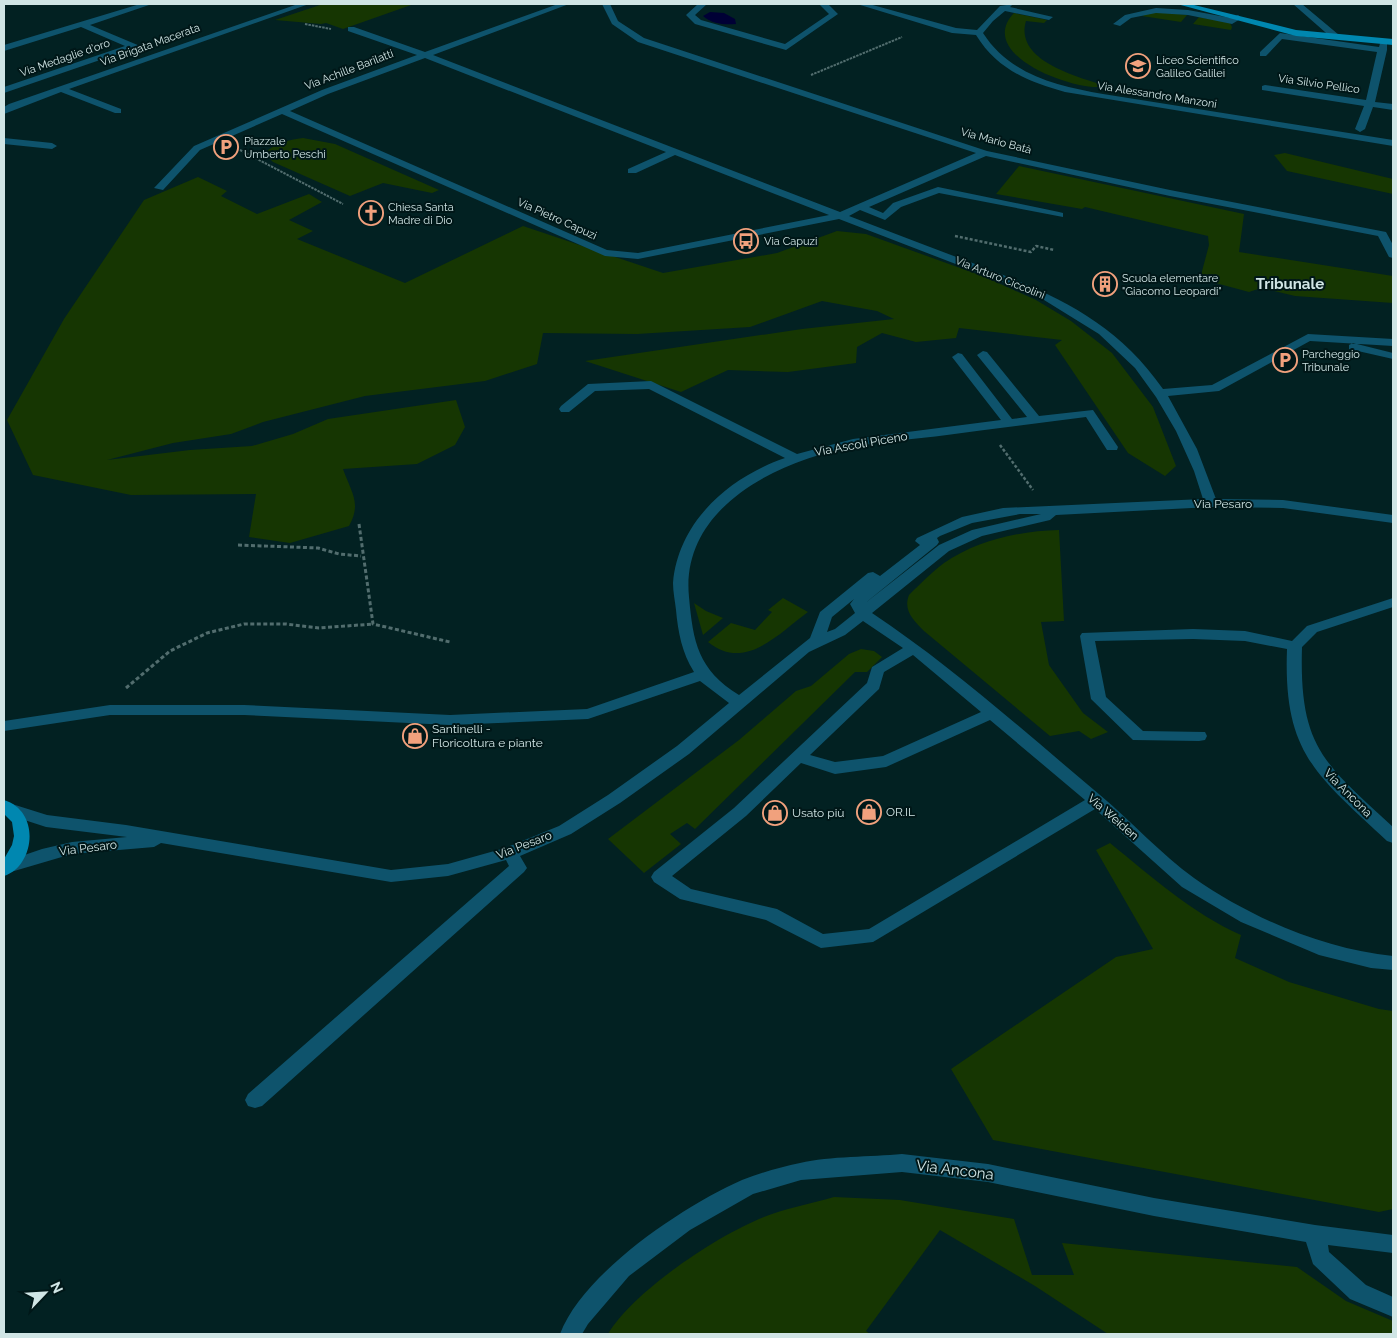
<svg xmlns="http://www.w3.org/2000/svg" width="1397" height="1338" font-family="Raleway,sans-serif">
	<rect width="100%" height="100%" fill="#022122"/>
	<path fill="#163602" d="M323 4H414L343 29 326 23 321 24 275 20Z
		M1153 11 1187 15 1181 22 1142 16Z
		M1014 13 1047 20 1044 23 1026 21C1014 61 1078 77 1106 86 1081 94 973 56 1014 13Z
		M1199 17 1230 23 1232 27 1231 30 1193 24Z
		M303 138 335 144 439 190 432 193 383 183 350 196 273 162 267 156 268 150C280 142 289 140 303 138Z
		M1285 153 1393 179V194L1287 171 1274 155Z
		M1019 166 1244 214 1239 252 1393 276V303L1295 296 1261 288 1249 292 1212 282 1201 275 1209 245 1208 236 1085 207 1082 209 996 194Z
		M198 177 227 191 221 196 257 214 309 194 322 202 289 220 313 231 297 239 405 283 523 226 663 273 777 253 837 231 866 234 985 277 1036 300 1071 321 1112 353 1153 407 1176 466 1165 476 1128 453 1055 345 1062 340 959 328 956 338 916 342 882 333 857 347 856 363 788 372 728 370 681 392 585 361 802 329 894 319 877 311 822 301 750 327 637 334 543 333 537 364 485 381 365 396 263 422 231 434 173 443 107 460 190 450 252 446 293 434 328 419 456 400 465 427 455 445 417 464 343 469C351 492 362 503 349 526L290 543 249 537 256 494 131 495 33 475 7 420 64 319 144 200Z
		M1059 530 1064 621 1041 622 1049 665 1083 713 1108 732 1091 739 1079 731 1050 736 924 631C913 620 903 610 909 595 920 584 932 572 944 563 978 540 1019 531 1059 530Z
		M783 598 808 612C778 634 745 672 708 642L731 623 755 630 772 612 768 610Z
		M694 603 706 611 723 618 703 635Z
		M861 649 874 651 882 657 867 672H855L695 829 687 823 670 834 681 844 644 873 608 839 739 740 796 691 811 686 849 654Z
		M1110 843C1152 877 1192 913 1241 935L1235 958 1289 982 1379 1009 1393 1011V1209L1379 1212 993 1140 951 1069 1116 957 1153 949 1096 850Z
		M834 1197 900 1200 1014 1219 1032 1275H1074L1062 1243 1297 1267 1346 1301 1393 1321V1334H1108L1035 1286 940 1230 866 1331 870 1334H608C633 1291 724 1230 772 1214 792 1207 813 1203 834 1197Z"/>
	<path fill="#000035" d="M710 12 724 13 735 19 736 24C724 25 712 24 703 16Z"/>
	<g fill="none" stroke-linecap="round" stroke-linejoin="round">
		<path stroke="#526d6e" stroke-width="2" stroke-dasharray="2.5 1" stroke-linecap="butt" d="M305 24 331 29
			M811 75 902 37
			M240 150 343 204"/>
		<path stroke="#526d6e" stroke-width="2.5" stroke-dasharray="3 2" stroke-linecap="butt" d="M955 236 1031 252 1036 246 1054 250
			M1000 445 1033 490"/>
		<path stroke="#526d6e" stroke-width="3" stroke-dasharray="4 2.5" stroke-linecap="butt" d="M359 524 373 624 450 642
			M238 545 318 548 339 554 361 556
			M126 688 170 651 207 633 244 624H286L319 628 373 624"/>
		<path fill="#0e536c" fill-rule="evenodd" d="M140 4H152L90 25 140 46V50L132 49 4 93V87L125 46 81 27 4 51V45Z
			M298 4H309L69 89 121 109V113H115L61 92 4 114V107L9 104Z
			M558 4H569L433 55 840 212 976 153 638 42 612 24 602 4H610L618 21 644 38 987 151 1170 190 1386 232 1393 245V258L1389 257 1378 236 1170 196 986 156 869 207 883 213 893 203 938 187 1059 212 1063 213V217L939 193 901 207 885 220 860 210 849 216C889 231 929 247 970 262 1048 292 1113 317 1163 389L1212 385 1308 334 1393 339V346L1310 341 1219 391 1168 396 1197 449 1216 499 1283 500 1393 515V523L1283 508 1211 507 1056 515 1050 520 982 536 949 551 872 613C953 667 1026 733 1100 795 1132 822 1161 854 1194 878 1251 918 1324 949 1393 956V970L1371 968 1319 955 1241 922 1182 887 1095 809 873 942 821 948 766 920 680 899 654 882 651 877 654 872 734 808 867 683 872 667 903 648 863 621 845 635 809 652 689 754 620 803 571 834 520 856 527 868 524 872 262 1106 255 1108 248 1106 245 1100 248 1094 509 866 506 860 448 876 391 882 161 843 154 847 72 854 4 874V862L42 849 72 842 127 837 46 827 6 814 4 810 6 806 12 804 47 815 126 825 391 870 448 864 505 848 559 826 608 795 677 746 729 703 700 681 588 719 450 725 244 715H110L4 731V721L110 705H244L450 715 587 709 694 672C682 653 678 632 676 610 675 601 673 592 673 583 678 522 729 477 785 458L649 389 595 391 569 412H561L559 409 561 406 588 384 651 381 797 454 853 439 1001 420 952 357 958 353 962 354 1012 419 1027 417 977 355 983 351 987 352 1039 416 1093 410 1118 447 1117 450H1107L1086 417C1039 423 993 429 947 435 916 439 884 441 853 447 779 460 680 507 689 597 693 642 698 670 739 695L810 638 820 612 868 573 873 572 880 576 920 545 915 541 917 538 962 517 1003 508 1203 499 1194 471 1176 431 1156 397 1135 368 1099 334 1036 295 839 219 638 259 605 256 282 114 200 150 163 190 154 188 194 146 322 90 417 55 348 31V27H354L425 52ZM425 58 666 152 628 169V173H636L675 155 829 215 638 253 607 250 290 111 328 94ZM1020 514H1041L972 530 939 545 864 604 937 545 939 542 937 538 940 536 972 523ZM854 599 850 604 855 613 835 629 827 632 832 617ZM913 655 981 712 883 756 835 762 810 755 879 689 884 672ZM990 720 1085 800 869 929 823 934 777 909 691 889 672 876 746 816 801 763 835 774 886 767Z
			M698 4H707L695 15 701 20 785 44 829 14 819 4H828L838 14 786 50 695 24 686 15Z
			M857 4H869L956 28 977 30 1000 6 1013 4 1010 7 1053 17 1049 20 1005 11 993 21 983 33C1010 75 1057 86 1103 94L1393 140V146L1065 92C1028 82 997 69 976 35L952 33Z
			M1293 4H1302L1339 35V39H1333Z
			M1156 8 1188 10 1231 18 1238 15 1242 18 1232 24 1188 15 1156 13 1131 18 1120 26 1113 24 1125 15Z
			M1280 33 1379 47 1381 40H1387V50L1375 102 1393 104V110L1373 107 1365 129 1360 132 1355 129 1364 106 1262 90V86L1265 85 1366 100 1377 52 1282 39 1266 56H1260V52Z
			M4 138 52 143 57 146 52 149 4 144Z
			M1353 343 1393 353V359L1349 349V345Z
			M1393 598V607L1317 632 1302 647C1299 748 1324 763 1393 827V843L1387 841C1317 775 1283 754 1287 649L1245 641 1193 639 1095 641 1106 697 1143 731 1205 732 1207 736 1205 740 1199 741 1133 740 1091 699 1080 636 1082 633 1193 629 1245 631 1292 641 1307 626Z
			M902 1154 988 1164 1154 1198 1315 1225 1393 1235V1253L1328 1245 1329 1252 1366 1285 1393 1297V1317L1350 1299 1313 1264 1306 1242 1154 1216 988 1182 902 1172 801 1180 753 1194 690 1230 629 1276 588 1324 582 1334H560C583 1273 683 1206 742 1180 760 1173 781 1167 800 1163 830 1156 871 1157 902 1154Z"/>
		<path fill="#0087b0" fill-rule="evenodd" d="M1177 4H1190L1296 30 1393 39V45L1296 36Z
			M4 800C42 812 34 867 4 876V859L12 845 14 836 12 822 4 814Z"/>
	</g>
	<defs>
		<symbol id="university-ring" viewBox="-11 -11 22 22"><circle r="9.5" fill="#001718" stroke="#f1a17d" stroke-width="1.5"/><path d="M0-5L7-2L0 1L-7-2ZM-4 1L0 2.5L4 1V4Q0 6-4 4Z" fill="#f1a17d"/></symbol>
		<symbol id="parking-ring" viewBox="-11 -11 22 22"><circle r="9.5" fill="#001718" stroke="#f1a17d" stroke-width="1.5"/><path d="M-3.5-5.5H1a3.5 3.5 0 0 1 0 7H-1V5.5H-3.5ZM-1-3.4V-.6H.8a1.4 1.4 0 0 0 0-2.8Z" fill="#f1a17d"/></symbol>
		<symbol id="church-ring" viewBox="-11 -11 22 22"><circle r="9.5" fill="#001718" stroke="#f1a17d" stroke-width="1.5"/><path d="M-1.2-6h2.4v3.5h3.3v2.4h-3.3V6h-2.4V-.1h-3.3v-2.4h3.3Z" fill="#f1a17d"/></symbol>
		<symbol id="bus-ring" viewBox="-11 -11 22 22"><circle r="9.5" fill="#001718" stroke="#f1a17d" stroke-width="1.5"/><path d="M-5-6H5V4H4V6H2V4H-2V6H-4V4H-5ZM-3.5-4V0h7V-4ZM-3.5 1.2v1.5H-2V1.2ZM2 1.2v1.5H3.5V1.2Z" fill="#f1a17d"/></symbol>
		<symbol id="building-ring" viewBox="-11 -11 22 22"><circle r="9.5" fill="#001718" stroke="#f1a17d" stroke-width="1.5"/><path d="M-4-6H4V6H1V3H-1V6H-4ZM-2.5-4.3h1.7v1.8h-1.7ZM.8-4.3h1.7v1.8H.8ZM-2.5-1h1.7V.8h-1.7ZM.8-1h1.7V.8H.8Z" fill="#f1a17d"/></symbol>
		<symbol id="shop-ring" viewBox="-11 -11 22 22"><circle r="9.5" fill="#001718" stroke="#f1a17d" stroke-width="1.5"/><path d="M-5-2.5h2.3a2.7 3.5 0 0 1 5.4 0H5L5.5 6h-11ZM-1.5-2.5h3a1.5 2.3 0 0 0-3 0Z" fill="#f1a17d"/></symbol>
	</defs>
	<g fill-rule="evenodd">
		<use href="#university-ring" x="1124" y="52" width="28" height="28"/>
		<use href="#parking-ring" x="212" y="133" width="28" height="28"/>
		<use href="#church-ring" x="357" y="199" width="28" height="28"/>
		<use href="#bus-ring" x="732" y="227" width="28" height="28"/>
		<use href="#building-ring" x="1091" y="270" width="28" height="28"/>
		<use href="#parking-ring" x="1271" y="346" width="28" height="28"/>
		<use href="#shop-ring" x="401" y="722" width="28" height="28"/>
		<use href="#shop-ring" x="855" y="798" width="28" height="28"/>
		<use href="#shop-ring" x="761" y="799" width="28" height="28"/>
	</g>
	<g text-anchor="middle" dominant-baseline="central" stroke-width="4" stroke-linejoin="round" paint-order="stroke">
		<g font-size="11" fill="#d0e5e5" stroke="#001718">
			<text transform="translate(150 45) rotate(-20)">Via Brigata Macerata</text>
			<text transform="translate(65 58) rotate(-19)">Via Medaglie d'oro</text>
			<text transform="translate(349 70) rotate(-21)">Via Achille Barilatti</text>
			<text transform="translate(1319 84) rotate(8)">Via Silvio Pellico</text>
			<text transform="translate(1157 95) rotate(9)">Via Alessandro Manzoni</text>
			<text transform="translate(996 141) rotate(15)">Via Mario Batà</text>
			<text transform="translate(557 219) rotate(24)">Via Pietro Capuzi</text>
			<text transform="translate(1000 278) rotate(22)">Via Arturo Ciccolini</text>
		</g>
		<g font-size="11" fill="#d0e5e5" stroke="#001718" text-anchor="start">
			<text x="1156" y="60">Liceo Scientifico<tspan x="1156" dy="13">Galileo Galilei</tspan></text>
			<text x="244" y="141">Piazzale<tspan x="244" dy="13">Umberto Peschi</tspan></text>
			<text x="388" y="207">Chiesa Santa<tspan x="388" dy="13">Madre di Dio</tspan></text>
			<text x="764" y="241">Via Capuzi</text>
			<text x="1122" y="278">Scuola elementare<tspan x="1122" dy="13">"Giacomo Leopardi"</tspan></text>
			<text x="1302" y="354">Parcheggio<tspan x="1302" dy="13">Tribunale</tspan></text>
		</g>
		<g font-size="12" fill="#d0e5e5" stroke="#001718">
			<text transform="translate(861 444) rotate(-10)">Via Ascoli Piceno</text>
			<text x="1223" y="504">Via Pesaro</text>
			<text transform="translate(1348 793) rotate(45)">Via Ancona</text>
			<text transform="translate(1113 817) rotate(41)">Via Weiden</text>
			<text transform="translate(524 845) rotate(-21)">Via Pesaro</text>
			<text transform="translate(88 848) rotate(-7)">Via Pesaro</text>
		</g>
		<g font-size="12" fill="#d0e5e5" stroke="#001718" text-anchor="start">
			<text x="432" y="729">Santinelli -<tspan x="432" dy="14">Floricoltura e piante</tspan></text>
			<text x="886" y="812">OR.IL</text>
			<text x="792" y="813">Usato più</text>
		</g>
		<g font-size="15" font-weight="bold" fill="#d0e5e5" stroke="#001718">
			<text x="1290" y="284">Tribunale</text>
		</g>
		<g font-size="15" fill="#d0e5e5" stroke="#001718">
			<text transform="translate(955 1170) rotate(7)">Via Ancona</text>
		</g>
	</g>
	<rect width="1397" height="1338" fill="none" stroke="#d0e5e5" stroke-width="10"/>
	<g transform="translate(45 1293) rotate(65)" stroke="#001718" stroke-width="4" paint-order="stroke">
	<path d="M0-4L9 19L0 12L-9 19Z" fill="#d0e5e5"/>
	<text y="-8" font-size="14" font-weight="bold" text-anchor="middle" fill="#d0e5e5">N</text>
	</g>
</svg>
